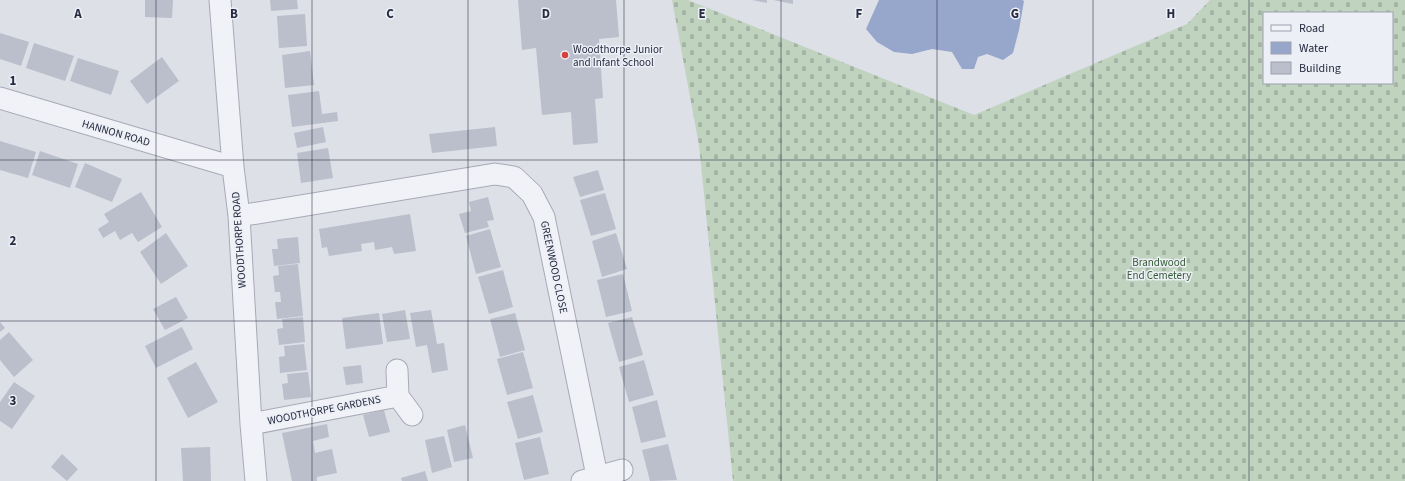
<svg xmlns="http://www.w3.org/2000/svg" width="1405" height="481" font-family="'Source Sans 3',sans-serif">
	<defs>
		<pattern id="cemetery-stones" width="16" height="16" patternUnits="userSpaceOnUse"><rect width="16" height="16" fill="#c0d3bf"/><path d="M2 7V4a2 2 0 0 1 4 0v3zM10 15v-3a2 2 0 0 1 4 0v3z" fill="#a5b5a5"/></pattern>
	</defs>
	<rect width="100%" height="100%" fill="#dee0e8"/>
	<path fill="url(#cemetery-stones)" fill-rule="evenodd" d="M672 0H688L974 115 1187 24 1210 0H1405V481H733L699 145ZM1264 13H1392V83H1264Z"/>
	<path fill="#97a6cb" d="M879 0H1022L1024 1 1019 30 1013 53 1003 60 987 54 978 57 974 69H962L952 52 932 49 912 54 894 52 877 42 866 29Z"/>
	<path fill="#bbbecb" d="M145 0H173L172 18 145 17Z
		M270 0H297L298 9 271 11Z
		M518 0H616L619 37 599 39 603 98 595 99 598 143 573 145 571 112 542 115 536 48 522 50Z
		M752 0H767V3Z
		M773 0H793V4Z
		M305 14 307 46 279 48 277 16Z
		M0 33 29 42 21 66 0 59Z
		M34 43 74 56 65 81 26 68Z
		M310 51 314 85 285 88 282 55Z
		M162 57 179 81 147 104 130 81Z
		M78 58 119 71 111 95 70 81Z
		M319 91 322 114 337 112 338 121 292 127 288 95Z
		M323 127 326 142 297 148 294 133Z
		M495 127 497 146 432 153 429 134Z
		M0 141 36 152 28 178 0 170Z
		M328 148 333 178 301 183 297 153Z
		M40 151 78 164 70 188 32 175Z
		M85 163 122 179 112 202 75 187Z
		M598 170 604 190 580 197 573 177Z
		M141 192 162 227 138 242 132 233 120 240 115 231 103 238 98 229 109 222 104 214Z
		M605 193 616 229 591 236 580 200Z
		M488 197 494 220 487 221 489 227 465 233 459 214 471 211 469 202Z
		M410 214 416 251 394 254 392 247 375 250 374 242 361 244 362 251 329 256 327 247 322 248 319 229Z
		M490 229 501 267 476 274 466 236Z
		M166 233 188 266 161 284 140 252Z
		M616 233 627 269 602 277 592 241Z
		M298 237 300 263 274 266 272 249H278L277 239Z
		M298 264 303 316 277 319 275 302H281L280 292H284H275L273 276 279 275 278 266Z
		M503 270 513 307 489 314 478 277Z
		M623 274 632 311 606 317 597 280Z
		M176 297 188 318 165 330 153 309Z
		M405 310 410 339 387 342 382 314Z
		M431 310 437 344 444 343 448 370 432 373 427 345 416 347 410 313Z
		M379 313 383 344 346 349 342 318Z
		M515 313 525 350 500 357 490 319Z
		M303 317 305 342 279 345 277 329 283 328 282 319Z
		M632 317 643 355 619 362 608 323Z
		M0 322 5 328 0 332Z
		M182 327 193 349 156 368 145 346Z
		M9 332 33 360 14 377 0 360V340Z
		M304 344 307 370 280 373 279 357 285 356 284 346Z
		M523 352 533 388 507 395 497 359Z
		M644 360 654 395 629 402 619 367Z
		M196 362 218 402 188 418 167 378Z
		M361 365 363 383 346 385 343 367Z
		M308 372 311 397 284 400 282 384 288 383 287 374Z
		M14 382 35 396 12 429 0 421V402Z
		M533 395 543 432 518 439 507 402Z
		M657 400 666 437 641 443 632 407Z
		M384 410 390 432 369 437 363 415Z
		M327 424 329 437 313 441 315 453 332 449 337 473 317 477V481H292L282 433Z
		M465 425 473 458 454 462 447 430Z
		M444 436 452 467 432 473 425 440Z
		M540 437 549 474 524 480 515 443Z
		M668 444 677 480 650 481 642 450Z
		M210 447 211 481H183L181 448Z
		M62 454 78 469 67 481 51 467Z
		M425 471 428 481H402L401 478Z"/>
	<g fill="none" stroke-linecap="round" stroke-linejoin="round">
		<defs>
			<path id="minor" d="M220 0 233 167 239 216 251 424 256 481
				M0 98 233 167
				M239 216 495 174 514 177 532 194 544 217 597 476
				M397 370 398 396 412 415
				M251 424 398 396
				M582 481 622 470"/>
		</defs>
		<use href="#minor" stroke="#a7aab6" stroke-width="23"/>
		<use href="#minor" stroke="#f1f2f7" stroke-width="21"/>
	</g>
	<path fill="none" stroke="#262b40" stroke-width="1" stroke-opacity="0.55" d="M156 0V481M312 0V481M468 0V481M624 0V481M781 0V481M937 0V481M1093 0V481M1249 0V481M0 160H1405M0 321H1405"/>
	<circle fill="#d5423c" stroke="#edeff6" stroke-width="1.5" cx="565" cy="55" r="4"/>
	<g text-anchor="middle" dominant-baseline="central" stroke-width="3" stroke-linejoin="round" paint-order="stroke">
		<g font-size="11" fill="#262b40" stroke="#edeff6" text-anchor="start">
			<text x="573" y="49">Woodthorpe Junior<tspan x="573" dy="13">and Infant School</tspan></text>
		</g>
		<g font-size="11" fill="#262b40" stroke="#edeff6">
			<text transform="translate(116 133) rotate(16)">HANNON ROAD</text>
			<text transform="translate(239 240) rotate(-94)">WOODTHORPE ROAD</text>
			<text transform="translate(554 267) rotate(78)">GREENWOOD CLOSE</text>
			<text transform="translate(324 410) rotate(-11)">WOODTHORPE GARDENS</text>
		</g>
		<g font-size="11" fill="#335c33" stroke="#edeff6">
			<text x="1159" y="262">Brandwood<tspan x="1159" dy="13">End Cemetery</tspan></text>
		</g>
	</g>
	<g font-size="13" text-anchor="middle" font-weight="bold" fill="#262b40" stroke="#edeff6" stroke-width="3" stroke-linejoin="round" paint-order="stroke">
		<text x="78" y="18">A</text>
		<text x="234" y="18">B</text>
		<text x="390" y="18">C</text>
		<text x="546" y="18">D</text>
		<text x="702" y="18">E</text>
		<text x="859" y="18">F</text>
		<text x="1015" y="18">G</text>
		<text x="1171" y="18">H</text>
		<text x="13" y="85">1</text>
		<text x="13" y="245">2</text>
		<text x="13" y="405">3</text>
	</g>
	<rect x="1263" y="12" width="130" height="72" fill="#edeff6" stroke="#9da1ad"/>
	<rect x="1271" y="25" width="20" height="6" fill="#f1f2f7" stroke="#9da1ad"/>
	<text x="1299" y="32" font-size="12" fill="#262b40">Road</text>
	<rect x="1271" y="42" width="20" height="12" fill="#97a6cb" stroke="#9da1ad"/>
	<text x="1299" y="52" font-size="12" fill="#262b40">Water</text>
	<rect x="1271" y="62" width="20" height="12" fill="#bbbecb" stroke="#9da1ad"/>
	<text x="1299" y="72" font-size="12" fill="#262b40">Building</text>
</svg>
